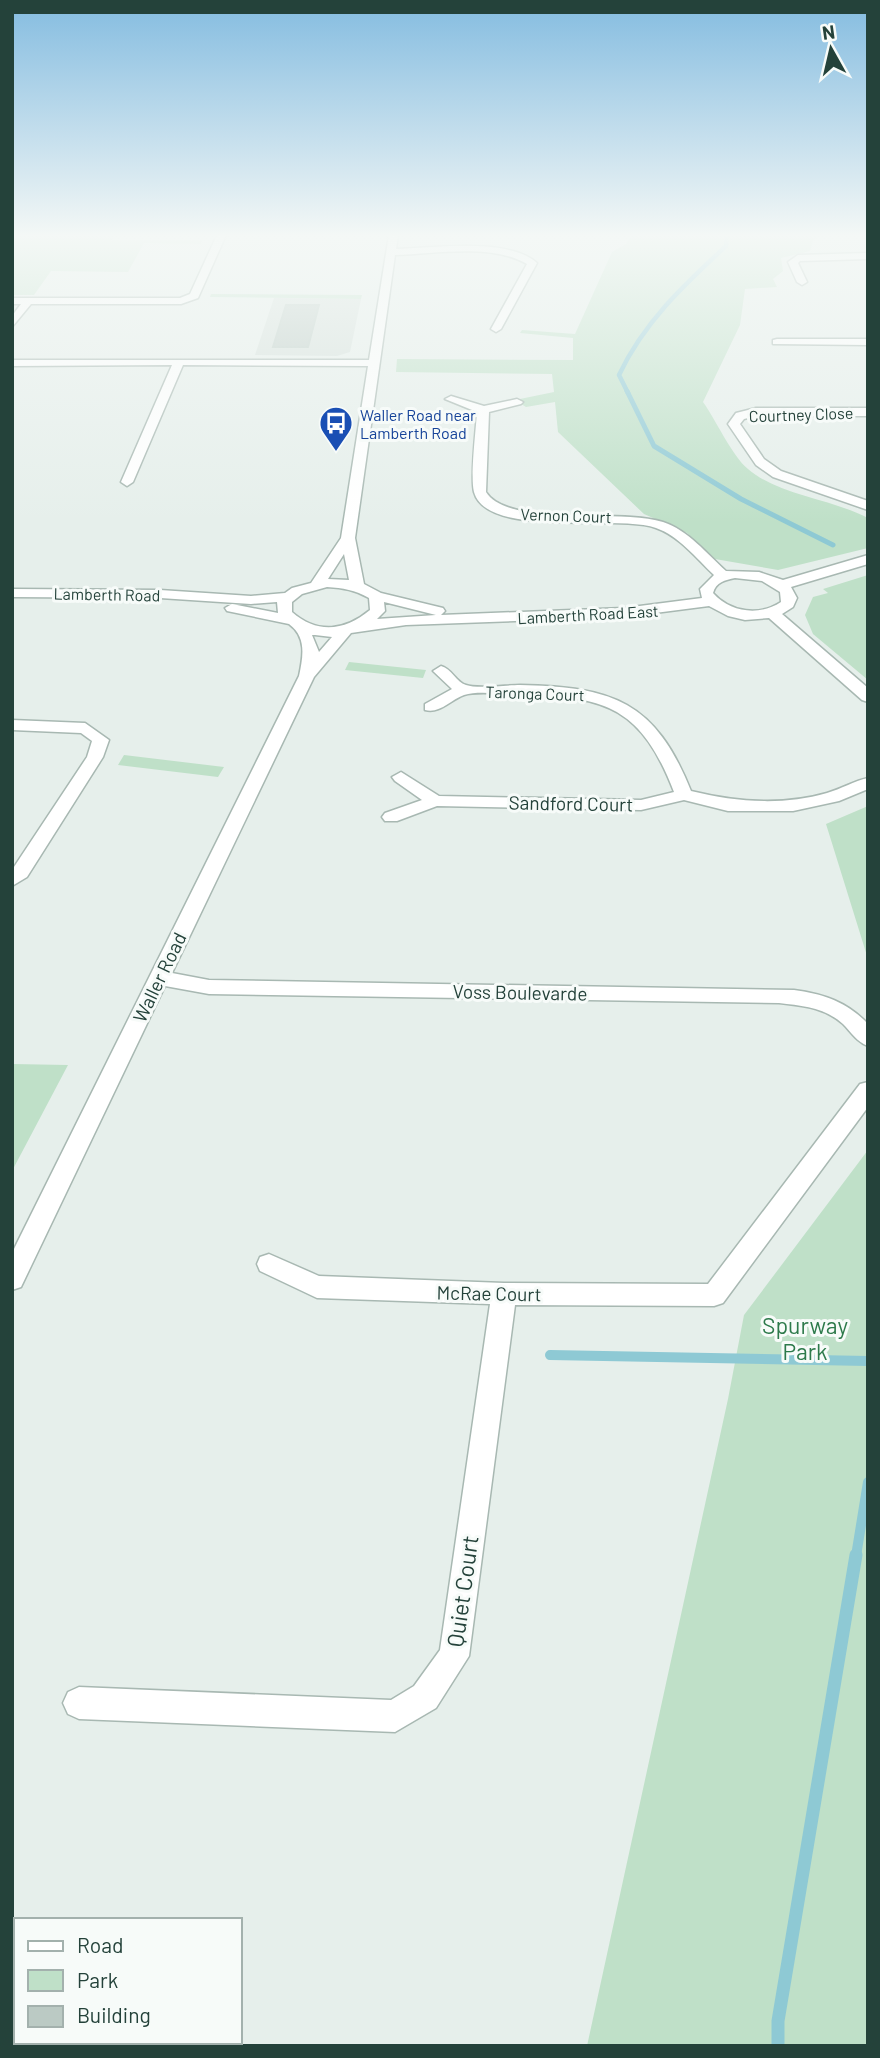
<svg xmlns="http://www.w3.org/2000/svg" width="880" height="2058" font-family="Barlow,sans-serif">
	<rect width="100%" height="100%" fill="#e6efeb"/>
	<path fill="#d4dfda" d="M274 298 361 299 350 352 337 356 255 355Z"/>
	<path fill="#bfe0c8" d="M12 235H103L113 236 112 240H202L201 244 144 243 128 272 51 271 34 295H12Z
		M631 235H820L813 241 810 251 781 258 783 271 773 279 777 287 745 289 740 325 703 402C716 420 732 456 748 469 778 495 832 499 868 518V548L778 570 715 559 687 533 644 514 558 432 555 402 526 407 515 400 554 392 552 374 396 372 397 359 573 360V338L520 333 522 330 575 334 612 252 626 244Z
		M211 294 362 295 361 299 210 297Z
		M868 575V680L813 634 805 615 813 597 828 593 823 589Z
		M349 662 426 670 423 678 345 670Z
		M124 755 224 767 218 777 118 765Z
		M868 806V959L826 824Z
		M12 1064 68 1065 12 1171Z
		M868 1150V2046H587L728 1399 744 1315Z"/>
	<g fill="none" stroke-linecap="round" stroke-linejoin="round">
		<path stroke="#8ec9d4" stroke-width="4.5" d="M628 393 619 375C644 322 684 285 726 246L727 235"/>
		<path stroke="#8ec9d4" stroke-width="5" d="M627 391 654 446 741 499 833 545"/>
		<path stroke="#8ec9d4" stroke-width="10" d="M550 1355 868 1361
			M856 1556 868 1482"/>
		<path stroke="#8ec9d4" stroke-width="13" d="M778 2046V2021L856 1555"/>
	</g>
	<path fill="#bbcac4" stroke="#b8c9c2" stroke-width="2" d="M286 305H319L308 347H273Z"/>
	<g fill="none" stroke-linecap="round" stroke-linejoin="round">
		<defs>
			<path id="minor" d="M217 235H226L198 298 181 304H31L12 327V316L21 304H12V298H180L190 294Z
				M389 235H398L396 249C433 248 508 237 537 263L501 329 496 332 491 329 527 264C491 243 435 254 395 255L355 538 364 584 381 593 443 608 445 611 441 615 624 608 702 598 700 589 714 575C696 558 679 536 656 528 617 514 487 539 474 492 470 477 476 430 477 412L445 399 451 396 484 406 517 399 523 402 521 404 489 412 486 492C509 528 619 508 663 522 688 530 707 554 726 571L759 572 783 580 868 555V564L791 587 797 598 793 607 782 614 868 688V702L862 700 769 618 745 620 728 616 709 606 624 617 406 625 351 633 314 677 172 973 209 980 794 990C824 994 847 1002 868 1024V1046C857 1042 851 1032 843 1024 824 1007 803 1006 779 1003L209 994 165 986 21 1287 12 1290V1253L299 676C303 657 307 637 289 624L227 611 225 608 232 604 278 613 277 602 251 604 160 598 12 597V589L160 590 251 596 285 593 292 588 311 583 341 538 368 366 183 365 133 482 127 486 121 482 172 365 12 366V360H369ZM344 554 349 580 328 579ZM735 578 762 581 780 592 781 602C760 616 731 613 713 593 716 582 725 580 735 578ZM327 587C343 588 355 590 369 598L370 610C346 630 318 635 292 612V602L302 594ZM384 602 436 615 377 619 385 611ZM312 635H315L332 637 319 652Z
				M868 253V259L800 261 798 263 807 282 802 285 797 282 788 262 798 255Z
				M777 339H868V345L773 344V340Z
				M756 408H868V416H756L744 419 740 424 764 459 781 471 868 501V510L773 477 756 465 728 424 736 413Z
				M441 666C452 669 456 682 466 685 477 689 507 685 520 685 613 687 655 701 691 791 736 802 782 806 827 793 841 789 854 781 868 778V789L839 801 793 811H728L684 800 641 810 437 806 397 821H385L382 817 385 813 422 800 395 781 392 777 401 772 439 796 641 800 674 792C642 709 607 696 523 695 506 695 480 690 464 695 450 700 440 714 425 710V704L452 689 433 671Z
				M12 720 85 723 109 740 103 757 27 877 12 886V870L87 757 92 741 81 733 12 730Z
				M868 1082V1107L723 1303 714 1306 515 1305 469 1656 436 1708 395 1732 79 1719 68 1714 63 1703 68 1692 79 1687 391 1700 414 1686 440 1650 490 1304 317 1298 260 1271 257 1264 260 1257 269 1254 319 1276 504 1283 708 1284 860 1084Z"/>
		</defs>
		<use href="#minor" stroke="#a8b8b2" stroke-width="3"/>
		<use href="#minor" fill="#fff" fill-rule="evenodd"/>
	</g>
	<linearGradient id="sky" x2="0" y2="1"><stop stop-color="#84bce0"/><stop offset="0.45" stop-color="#f4f8f6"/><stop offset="1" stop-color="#f4f8f6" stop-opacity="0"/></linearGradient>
	<rect width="880" height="523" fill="url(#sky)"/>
	<defs>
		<symbol id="bus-pin" viewBox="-11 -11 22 30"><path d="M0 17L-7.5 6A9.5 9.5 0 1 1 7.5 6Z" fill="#1a4fb4" stroke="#f7fbf9"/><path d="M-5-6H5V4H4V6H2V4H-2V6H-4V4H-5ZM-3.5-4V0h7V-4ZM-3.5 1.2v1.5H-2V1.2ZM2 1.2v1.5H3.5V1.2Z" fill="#fff"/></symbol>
	</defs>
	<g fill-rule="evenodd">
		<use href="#bus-pin" x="317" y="404" width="38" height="52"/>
	</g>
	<g text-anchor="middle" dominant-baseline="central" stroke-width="6" stroke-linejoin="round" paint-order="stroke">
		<g font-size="16" fill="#164399" stroke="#f7fbf9" text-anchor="start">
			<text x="360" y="414">Waller Road near<tspan x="360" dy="18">Lamberth Road</tspan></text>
		</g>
		<g font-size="16" fill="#24423a" stroke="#f7fbf9">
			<text transform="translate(801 414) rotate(-2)">Courtney Close</text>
			<text transform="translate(566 515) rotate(2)">Vernon Court</text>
			<text transform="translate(107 594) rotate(1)">Lamberth Road</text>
			<text transform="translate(588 614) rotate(-3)">Lamberth Road East</text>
			<text transform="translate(535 693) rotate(2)">Taronga Court</text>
		</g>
		<g font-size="19" fill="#24423a" stroke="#f7fbf9">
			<text transform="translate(571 803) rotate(1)">Sandford Court</text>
			<text transform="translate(159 977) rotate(-64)">Waller Road</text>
			<text transform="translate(520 992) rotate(1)">Voss Boulevarde</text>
			<text transform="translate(489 1293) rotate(1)">McRae Court</text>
		</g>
		<g font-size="23" fill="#2d7a4b" stroke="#f7fbf9">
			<text x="805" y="1325">Spurway<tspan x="805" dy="26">Park</tspan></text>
		</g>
		<g font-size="23" fill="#24423a" stroke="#f7fbf9">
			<text transform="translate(462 1591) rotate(-82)">Quiet Court</text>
		</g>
	</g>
	<rect width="880" height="2058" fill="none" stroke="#24423a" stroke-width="28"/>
	<rect x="14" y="1918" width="228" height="126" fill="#f7fbf9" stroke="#a3b1ad" stroke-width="2"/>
	<rect x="28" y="1941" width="35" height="10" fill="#ffffff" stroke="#a3b1ad" stroke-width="2"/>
	<text x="77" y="1953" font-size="21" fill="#24423a">Road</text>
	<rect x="28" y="1970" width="35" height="21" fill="#bfe0c8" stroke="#a3b1ad" stroke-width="2"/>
	<text x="77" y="1988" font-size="21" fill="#24423a">Park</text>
	<rect x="28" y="2006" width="35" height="21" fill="#bbcac4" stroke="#a3b1ad" stroke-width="2"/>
	<text x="77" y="2023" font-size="21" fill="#24423a">Building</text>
	<g transform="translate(831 49) rotate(352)" stroke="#f7fbf9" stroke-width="5" paint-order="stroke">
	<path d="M0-5L12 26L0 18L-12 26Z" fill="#24423a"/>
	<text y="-10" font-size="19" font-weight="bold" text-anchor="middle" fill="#24423a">N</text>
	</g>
</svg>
